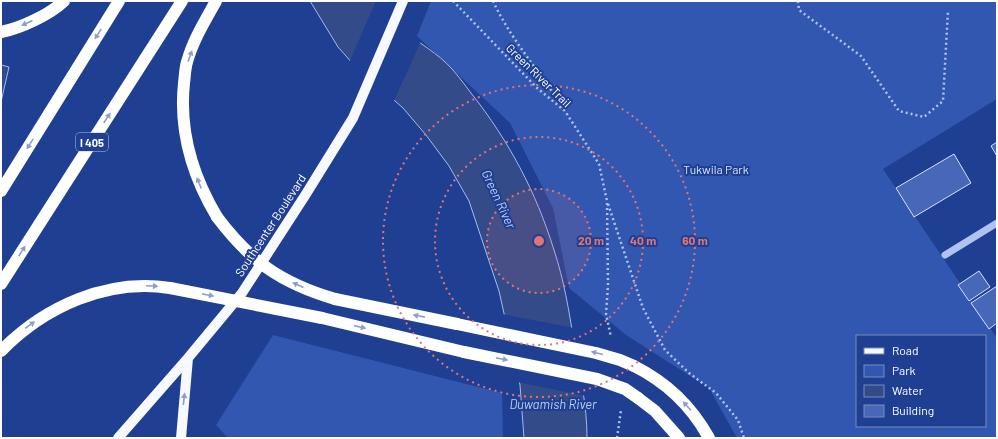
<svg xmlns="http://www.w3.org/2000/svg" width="998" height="439" font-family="Barlow,sans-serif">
	<rect width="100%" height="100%" fill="#1e3f92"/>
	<path fill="#3257b0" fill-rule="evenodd" d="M431 1H997V99L883 169 997 338V438H737L709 388 626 335 569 288 553 208 510 123 417 36ZM857 336H985V426H857Z
		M273 335 502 393 503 438H228L216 425Z"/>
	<path fill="#334b89" stroke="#a3bbef" d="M310 1H380C388 10 394 22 403 29 419 44 438 53 452 69 459 77 465 85 471 93 509 141 536 192 554 250 564 280 569 311 574 342 580 374 587 405 587 438H524L520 385 499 291 469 201 449 166 426 135 403 108 354 65 338 47Z
		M1 65 9 67 1 102Z"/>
	<path fill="#1e3f92" d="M376 1H383L403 27 421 41 393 103 349 63Z
		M502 314 574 328 586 396 517 382Z"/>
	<path fill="#4768b9" stroke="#d6e0fa" d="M997 142V156L991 146Z
		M954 154 971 183 914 217 896 188Z
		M979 271 990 287 969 301 958 285Z
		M997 286V323L989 329 971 303Z"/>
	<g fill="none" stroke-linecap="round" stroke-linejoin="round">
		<path stroke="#b0c2ee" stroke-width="2.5" stroke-dasharray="2 3" stroke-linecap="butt" d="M453 1 537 88 565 111 599 164 607 201 608 285 606 314 611 337
			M493 1C511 40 541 73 564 109
			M798 1 799 10 861 56 899 111 924 117 943 101 948 11
			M608 204 643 308 665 350 689 373 716 393 738 420 744 438
			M617 438 621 410"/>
		<path stroke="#b0c2ee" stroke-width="7" d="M945 255 997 223"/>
		<path stroke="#f7f9ff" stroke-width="10" d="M118 438 188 358 242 293 306 194 353 118 403 1
			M181 438 188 358"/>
		<path stroke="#fff" stroke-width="12" d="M216 1C205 21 193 40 187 62 185 68 185 76 184 83 179 131 193 177 217 217
			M1 32C21 28 49 15 64 1
			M1 191 119 1
			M1 284 182 1
			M335 299 457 324
			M322 318 464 352
			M1 351C44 307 107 278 170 288
			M634 366C666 382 692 407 709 438
			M638 398 655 411 679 438"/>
		<path stroke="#fff" stroke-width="12" d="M217 217C251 262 281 283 335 299
			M170 288 322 318
			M457 324 596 353 620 360 634 366
			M464 352 597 379 625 389 638 398"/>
	</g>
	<defs><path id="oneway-solid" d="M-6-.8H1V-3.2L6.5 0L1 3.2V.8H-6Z"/></defs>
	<g fill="#8e9fc8">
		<use href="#oneway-solid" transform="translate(27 23) rotate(156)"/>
		<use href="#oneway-solid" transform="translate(98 34) rotate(122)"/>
		<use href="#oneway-solid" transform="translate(190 56) rotate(-70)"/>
		<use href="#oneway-solid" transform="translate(107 118) rotate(-57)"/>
		<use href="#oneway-solid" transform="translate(30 144) rotate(122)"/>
		<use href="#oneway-solid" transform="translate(199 183) rotate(-112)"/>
		<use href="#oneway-solid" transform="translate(22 251) rotate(-57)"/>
		<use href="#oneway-solid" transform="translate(298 285) rotate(-155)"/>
		<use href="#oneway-solid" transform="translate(152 286) rotate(2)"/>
		<use href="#oneway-solid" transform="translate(208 295) rotate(11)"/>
		<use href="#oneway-solid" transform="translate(419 316) rotate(-169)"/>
		<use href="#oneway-solid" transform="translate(30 325) rotate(-35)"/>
		<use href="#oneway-solid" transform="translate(360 327) rotate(13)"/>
		<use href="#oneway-solid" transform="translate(597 353) rotate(-166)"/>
		<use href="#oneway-solid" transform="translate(502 359) rotate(11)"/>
		<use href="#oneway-solid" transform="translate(687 406) rotate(-132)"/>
	</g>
	<use fill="#8a9cc8" href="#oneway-solid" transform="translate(184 399) rotate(-84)"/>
	<circle cx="539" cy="241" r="52" fill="#e47373" fill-opacity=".12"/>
	<g fill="none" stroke="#e47373" stroke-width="2" stroke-dasharray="2 4">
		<circle cx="539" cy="241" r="52"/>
		<circle cx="539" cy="241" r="104"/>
		<circle cx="539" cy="241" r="156"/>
	</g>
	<g text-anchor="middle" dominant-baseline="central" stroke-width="4" stroke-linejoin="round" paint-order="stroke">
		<rect fill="#1e3f92" stroke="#bcc5de" stroke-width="1" x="76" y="133" width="32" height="18" rx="3"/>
		<g font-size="11" font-weight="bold" fill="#fff">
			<text x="92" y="142">I 405</text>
		</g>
		<g font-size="12" fill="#fff" stroke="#1e3f92">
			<text transform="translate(539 75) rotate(44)">Green River Trail</text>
			<text transform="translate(270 225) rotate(-57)">Southcenter Boulevard</text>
		</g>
		<g font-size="12" fill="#d6e0fa" stroke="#1e3f92">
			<text x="716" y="169">Tukwila Park</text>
		</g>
		<g font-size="13" font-style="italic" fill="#bccdf5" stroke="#1e3f92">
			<text transform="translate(499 199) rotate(65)">Green River</text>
			<text x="553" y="404">Duwamish River</text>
		</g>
	</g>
	<circle cx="539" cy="241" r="6" fill="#e47373" stroke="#1e3f92" stroke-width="2"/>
	<g font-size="12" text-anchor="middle" font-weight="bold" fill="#e47373" stroke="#1e3f92" stroke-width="4" stroke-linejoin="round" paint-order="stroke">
		<text x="591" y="245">20 m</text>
		<text x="643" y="245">40 m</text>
		<text x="695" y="245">60 m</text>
	</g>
	<rect width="998" height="439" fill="none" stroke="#ffffff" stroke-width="4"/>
	<rect x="856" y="335" width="130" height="92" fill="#1e3f92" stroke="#788cbe"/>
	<rect x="864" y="348" width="20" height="6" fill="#f7f9ff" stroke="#788cbe"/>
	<text x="892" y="355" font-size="12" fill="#ffffff">Road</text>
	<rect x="864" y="365" width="20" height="12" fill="#3257b0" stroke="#788cbe"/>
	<text x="892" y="375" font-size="12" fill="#ffffff">Park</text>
	<rect x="864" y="385" width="20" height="12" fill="#334b89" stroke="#788cbe"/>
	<text x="892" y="395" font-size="12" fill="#ffffff">Water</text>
	<rect x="864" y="405" width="20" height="12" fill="#4768b9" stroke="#788cbe"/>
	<text x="892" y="415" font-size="12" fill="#ffffff">Building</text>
</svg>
